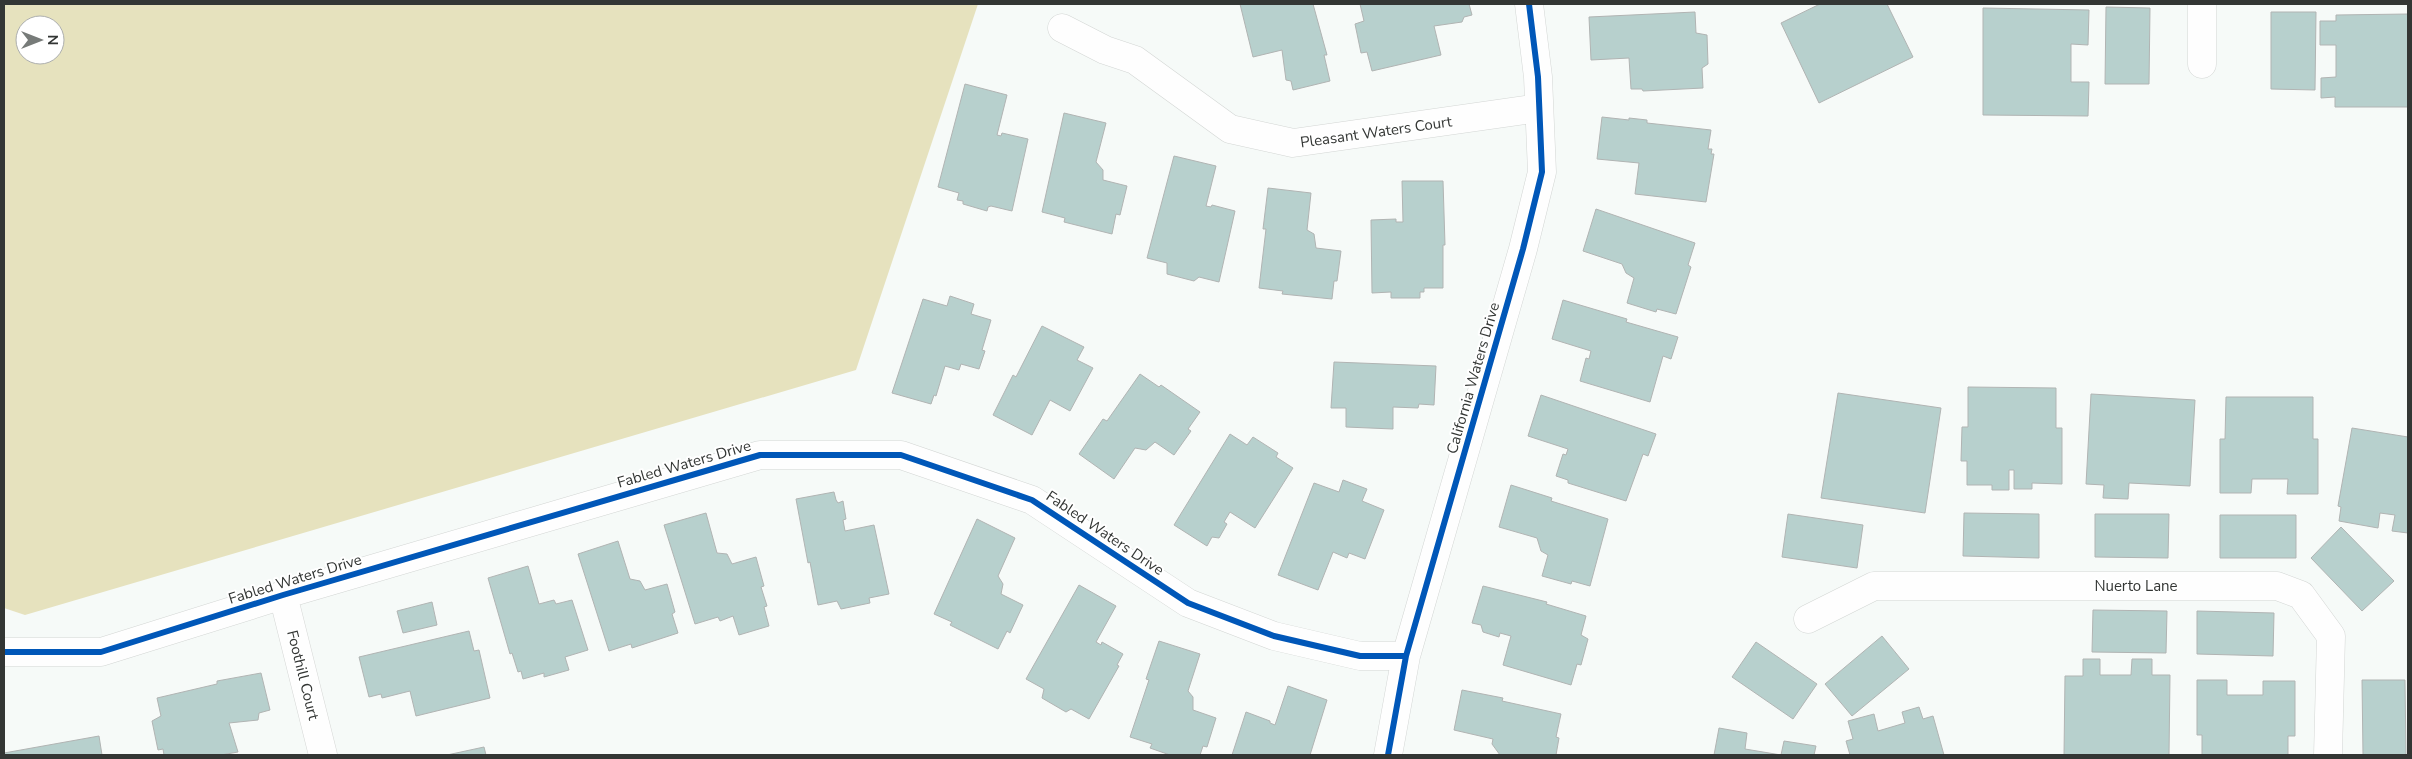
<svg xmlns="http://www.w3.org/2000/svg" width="2412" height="759" font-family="'Nunito Sans',sans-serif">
	<rect width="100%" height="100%" fill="#f6faf8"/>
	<path fill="#e6e2be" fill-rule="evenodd" d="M4 4H978L856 370 25 615 4 608ZM25 25H55V55H25Z"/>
	<path fill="#b7d0cd" stroke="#b1b4b3" d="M1240 4H1313L1327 55H1324L1330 81 1293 90 1291 81 1286 80 1282 50 1253 57Z
		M1360 4H1469L1472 15 1464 17 1462 22 1434 26 1441 55 1372 71 1367 52 1361 53 1355 24 1364 21Z
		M1820 4H1887L1913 57 1819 103 1781 23Z
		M2106 7 2150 8 2149 84H2105Z
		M1983 8 2089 10 2088 45 2071 44V82H2089L2088 116 1983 115Z
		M1695 12 1696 33 1707 35 1708 64 1702 68 1703 88 1643 91 1642 89H1631L1629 58 1591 60 1589 17Z
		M2271 12H2316L2315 90 2271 89Z
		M2408 14V107H2335V97L2321 98V78L2336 77V45H2320V21H2336V15Z
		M965 84 1007 95 997 135 1001 136 1002 133 1028 139 1012 211 991 206 988 207 987 211 963 204V201L957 200 959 193 938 187Z
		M1064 113 1106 123 1096 162 1103 170V180L1127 186 1120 215 1116 214 1112 234 1064 222 1065 218 1042 212Z
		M1602 117 1629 120V118L1647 120V123L1711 130 1708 149H1712L1711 154H1714L1706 202 1635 194 1639 163 1597 159Z
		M1174 156 1216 166 1206 206 1211 207 1212 205 1235 211 1219 282 1199 277 1194 281 1167 274V263L1147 258Z
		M1402 181H1443L1445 245H1443V288H1424V292H1420V298H1391V292L1372 293 1371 220 1396 219V222H1403Z
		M1268 188 1311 193 1307 230 1314 234 1316 248 1341 251 1337 281H1334L1332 299 1282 294 1283 291 1259 288 1266 229H1263Z
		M1596 209 1695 243 1688 265 1691 267 1676 314 1657 309 1656 312 1627 303 1634 278 1626 273 1622 264 1583 251Z
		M950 296 974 304 971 314 991 320 982 350 985 351 979 369 961 364 959 370 945 366 936 396 934 395 931 404 892 393 923 299 947 306Z
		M1563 300 1627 319 1626 322 1678 337 1671 359 1663 356 1650 402 1580 381 1586 358 1589 359 1591 351 1552 339Z
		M1042 326 1084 347 1077 360 1093 368 1070 411 1050 400 1032 435 993 415 1013 375 1016 377Z
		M1334 362 1436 366 1434 405 1419 404 1418 408 1393 407V429L1346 427V408H1331Z
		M1140 374 1159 387 1161 385 1200 412 1188 429 1191 431 1174 455 1155 442 1146 450 1135 448 1114 479 1079 454 1103 419 1107 421Z
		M1968 387 2056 388V428H2062V484L2032 483V489H2014V470H2009V490H1992V485H1967V461H1961L1962 427H1968Z
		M1838 393 1941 408 1925 513 1821 498Z
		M2091 394 2195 400 2190 486 2129 483 2128 499 2103 498 2104 485 2086 484Z
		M1541 395 1656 434 1648 456 1643 454 1626 501 1568 483V480L1556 476 1563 454 1566 455 1568 449 1528 436Z
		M2226 397H2313V439H2318V494H2287L2288 479H2252L2251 493H2220V439H2225Z
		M2352 428 2408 437V533L2392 531 2395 515 2380 513 2378 528 2339 521 2341 507 2338 506Z
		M1230 434 1247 445 1253 437 1278 453 1276 457 1293 468 1255 528 1230 512 1224 522 1227 524 1219 538 1212 537 1207 546 1174 525Z
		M1343 480 1367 489 1362 501 1384 510 1365 559 1349 553 1347 558 1333 552 1318 590 1278 575 1314 483 1339 492Z
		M1511 485 1552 498 1551 501 1608 519 1590 586 1572 581 1571 584 1542 576 1548 555 1541 551 1537 538 1499 527Z
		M834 492 836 500 838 503 843 501 846 519 843 520 845 531 874 525 889 594 869 598 870 603 841 609 837 601 818 605 810 562 808 563 796 499Z
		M706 513 717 553 727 554 732 564 756 557 764 586 761 587 767 606 764 607 769 626 739 635 733 616 720 621 718 617 695 624 664 525Z
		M1964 513 2039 514V558L1963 556Z
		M1788 514 1863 525 1857 568 1782 557Z
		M2095 514H2169L2168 558 2095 557Z
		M2220 515H2296V558H2220Z
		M977 519 1015 538 998 576 1003 584 1001 594 1023 605 1010 633 1007 631 998 649 950 625 952 622 934 614Z
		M2341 527 2394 581 2362 611 2311 558Z
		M618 541 630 579 640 581 645 590 667 584 675 612 672 614 678 633 632 648 631 644 609 651 578 554Z
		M528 566 539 604 554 600 556 604 572 600 588 650 565 657 569 670 544 677V673L523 679 521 671 518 672 512 653 510 654 488 578Z
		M1079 585 1116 606 1096 642 1101 645 1102 642 1123 654 1117 665 1119 666 1089 719 1071 709 1066 712 1042 698 1044 689 1026 679Z
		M1483 586 1547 602 1546 604 1586 616 1581 635 1588 639 1581 665 1577 664 1571 685 1503 665 1511 636 1500 633 1499 637 1483 632 1481 625 1472 623Z
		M432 602 437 625 403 633 397 611Z
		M2093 610 2167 611 2166 653 2092 652Z
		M2197 611 2274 613 2273 656 2197 654Z
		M469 631 474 651 479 650 490 698 416 716 410 691 382 698 381 694 369 697 359 657Z
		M1882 636 1909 669 1852 716 1825 684Z
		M1159 641 1200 654 1188 691 1193 697V710L1216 718 1207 747 1203 746 1200 755H1170L1150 748 1152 744 1130 737 1149 680 1146 679Z
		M1756 642 1817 684 1793 719 1732 677Z
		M2083 659H2100V675H2131L2132 659H2152V675H2170L2169 755H2064L2065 676H2083Z
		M261 673 270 710 259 713 258 720 229 723 238 752 221 755H164L163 749 158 750 152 721 161 716 157 698 217 684V681Z
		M2197 680H2227V695H2263V681H2295V736H2288V755H2202V735H2197Z
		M2362 680H2405L2406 755H2363Z
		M1288 686 1327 700 1310 755H1232L1246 712 1270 721V723L1275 725Z
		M1462 690 1503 698 1502 701 1561 714 1556 737 1559 738 1556 755H1500L1492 744 1493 739 1454 730Z
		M1919 707 1923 719 1933 716 1944 755H1850L1846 741 1853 739 1848 721 1874 714 1878 731 1905 723 1902 712Z
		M1719 728 1747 733 1745 749 1781 755 1784 741 1816 746 1814 755H1714Z
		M99 736 102 755H4V753Z
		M484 747 486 755H447Z"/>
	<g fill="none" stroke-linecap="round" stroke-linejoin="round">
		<defs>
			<path id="minor" d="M2202 4V64
				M1062 28 1105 50 1135 60 1230 129 1293 143 1539 108
				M283 595 323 755
				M1808 619 1874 586H2277L2301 595 2331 636 2328 755
				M4 652H101L283 595 760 455H901L1032 500 1188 603 1274 636 1360 656H1406
				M1388 755 1406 656 1523 249 1542 172 1538 77 1529 4"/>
		</defs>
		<use href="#minor" stroke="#d3d6d4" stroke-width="29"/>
		<use href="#minor" stroke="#fefefe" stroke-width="28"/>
		<defs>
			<path id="cycleway" d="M4 652H101L283 595 760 455H901L1032 500 1188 603 1274 636 1360 656H1406
				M1388 755 1406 656 1523 249 1542 172 1538 77 1529 4"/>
		</defs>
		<use href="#cycleway" stroke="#fff" stroke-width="9"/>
		<use href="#cycleway" stroke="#0057b8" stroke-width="6"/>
	</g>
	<g text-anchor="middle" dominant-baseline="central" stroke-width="4" stroke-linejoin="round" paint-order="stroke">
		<g font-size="15" fill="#333634" stroke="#fff">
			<text transform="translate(1376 132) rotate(-8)">Pleasant Waters Court</text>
			<text transform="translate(1473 378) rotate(-74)">California Waters Drive</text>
			<text transform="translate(684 464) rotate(-16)">Fabled Waters Drive</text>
			<text transform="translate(1105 533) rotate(34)">Fabled Waters Drive</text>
			<text transform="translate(295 579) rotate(-17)">Fabled Waters Drive</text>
			<text x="2136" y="586">Nuerto Lane</text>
			<text transform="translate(303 675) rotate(76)">Foothill Court</text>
		</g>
	</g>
	<rect width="2412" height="759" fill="none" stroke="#333634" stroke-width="10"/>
	<g transform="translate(40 40) rotate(90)"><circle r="24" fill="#ffffff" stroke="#adafae"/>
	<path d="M0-4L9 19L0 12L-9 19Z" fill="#777b79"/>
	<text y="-8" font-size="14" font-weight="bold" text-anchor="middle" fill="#333634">N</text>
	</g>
</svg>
